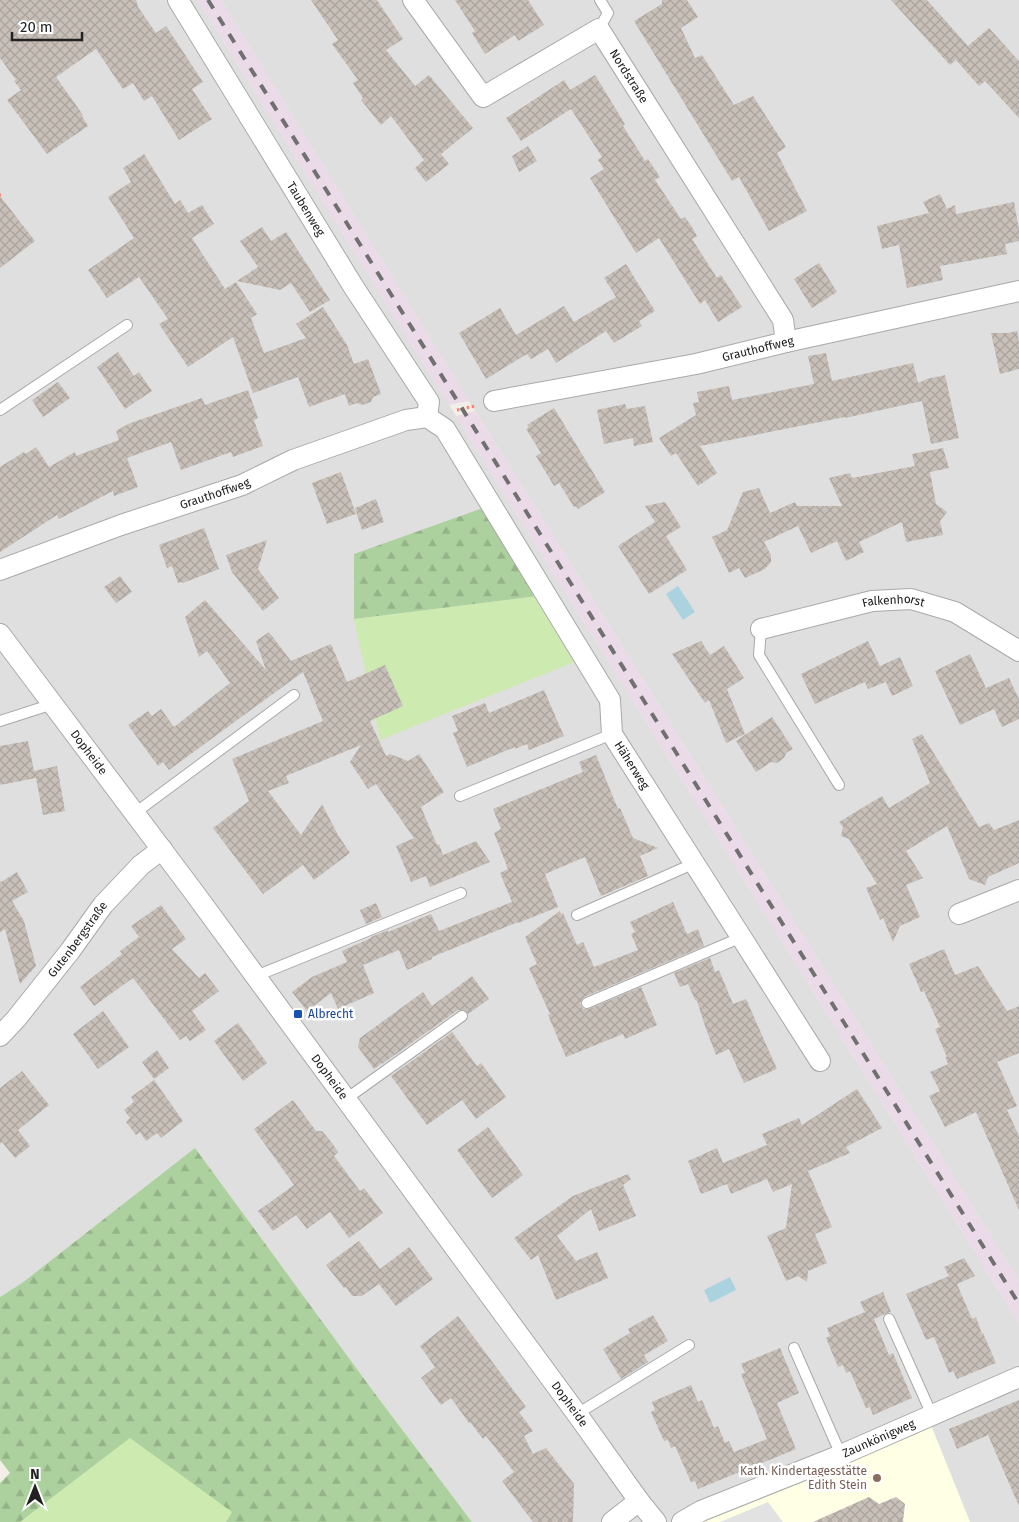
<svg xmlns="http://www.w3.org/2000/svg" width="1019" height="1522" font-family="'Fira Sans',sans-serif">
	<defs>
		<pattern id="forest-firs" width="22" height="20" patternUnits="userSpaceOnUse" patternTransform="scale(1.25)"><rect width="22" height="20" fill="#add19e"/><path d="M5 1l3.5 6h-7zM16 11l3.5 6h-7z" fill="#95b388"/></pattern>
		<pattern id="building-cross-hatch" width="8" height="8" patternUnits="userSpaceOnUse" patternTransform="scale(1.25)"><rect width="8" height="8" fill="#c7bfb8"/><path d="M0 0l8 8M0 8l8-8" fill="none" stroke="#aba49e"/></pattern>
	</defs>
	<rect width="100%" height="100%" fill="#f2efe9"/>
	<path fill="#e0dfdf" d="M0 0H198L1019 1323V1522H472L370 1387 22 1283 0 1297Z
		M221 0H1019V1281L475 411Z"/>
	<path fill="#ffffe5" d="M931 1425 970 1522H701L705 1518Z"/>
	<path fill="#ebdbe8" d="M198 0H221L469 401 449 405Z
		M475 411 1019 1281V1323L456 416Z"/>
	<path fill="#cdebb0" d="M537 596 577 661 380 740 354 619Z
		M130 1437 233 1512 226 1522H20Z"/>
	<path fill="url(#forest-firs)" d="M483 508 537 596 354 619V554Z
		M195 1148 370 1387 472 1522H226L232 1512 130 1438 20 1522H0V1483L10 1473 0 1460V1297L22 1283Z"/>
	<path fill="#e2e2e2" d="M768 1502 783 1522H720Z"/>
	<path fill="#aad3df" d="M678 586 695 612 683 620 666 594Z
		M730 1277 736 1290 710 1303 704 1290Z"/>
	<path fill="url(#building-cross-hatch)" d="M0 0H136L138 7 156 33 166 26 203 82 192 89 212 119 179 140 152 96 144 101 133 83 123 89 96 49 56 77 83 115 82 116 88 126 47 154 7 100 21 90 14 81 16 80 0 58Z
		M311 0H377L403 39 386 50 415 86 429 75 473 128 441 154 449 164 426 182 415 168 424 160 391 116 381 125 361 100 363 98 353 83 358 80 332 44 338 40Z
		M455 0H528L544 25 518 41 515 35 485 54 472 33 475 31Z
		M662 0H687L698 17 681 28 695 58 702 55 734 105 753 96 786 147 777 153 807 211 769 231 739 177 732 181 634 21 662 4Z
		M891 0H927L968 46 989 28 1019 61V118L985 81 979 86 956 60 950 65Z
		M595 75 625 124 623 126 645 161 648 159 660 177 655 180 681 219 685 217 692 227 697 236 692 239 717 278 721 275 742 307 718 322 705 300 700 304 659 238 636 253 590 178 604 169 598 160 602 157 571 109 521 141 506 118 564 80 570 90Z
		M528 146 537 161 519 172 512 156Z
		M144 154 175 204 180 200 188 213 202 205 214 224 192 238 225 289 236 282 257 314 251 318 264 353 306 338 296 324 323 307 347 345 354 364 368 359 381 394 373 397 371 402 362 405 357 403 349 406 345 394 309 407 298 377 253 393 233 337 188 367 159 324 168 319 139 277 107 298 88 270 134 238 108 197 131 182 123 168Z
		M940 194 947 209 955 205 956 214 1014 202 1019 230V241L1005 244 1007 254 940 266 943 280 907 288 899 245 882 249 877 226 929 213 923 202Z
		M0 196 35 241 0 268Z
		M262 227 271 241 286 232 330 300 310 312 291 283 280 290 237 281 258 267 240 241Z
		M819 263 837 292 812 308 794 279Z
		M626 264 655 311 639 321 642 326 614 343 606 331 556 363 548 349 531 359 527 354 486 379 459 333 500 308 516 335 564 306 574 322 616 297 604 278Z
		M1017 331 1019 342V369L1000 374 991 333H1008Z
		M118 352 134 376 139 372 152 391 125 409 97 367Z
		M826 353 832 381 913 363 918 383 927 379 945 375 959 438 931 444 922 401 845 418V417L700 446 717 473 698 486 676 453 671 456 659 438 696 415 693 403 699 402 697 392 729 386 732 400 814 384 808 356Z
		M58 382 70 398 43 417 32 400Z
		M248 390 258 418 254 420 263 446 233 457 231 452 181 470 171 442 127 458 138 487 114 496 113 491 59 519 57 515 0 552V467L24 452 26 454 36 447 49 467 75 452 76 456 119 440 116 431 128 424 202 398 205 405Z
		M625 404 627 409 645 406 653 442 634 446 633 438 604 444 597 410Z
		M554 408 605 492 578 509 576 506 574 507 559 483 554 486 536 456 541 453 526 429 529 428 527 425Z
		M943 448 949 468 930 472 936 504 947 512 940 521 943 535 906 542 902 522 859 542 864 552 846 561 837 541 811 553 798 526 764 542 771 555V562L765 569 745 578 739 568 729 573 712 537 727 530 743 492 759 488 770 513 795 502 797 506H842L829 478 850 473 852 478 915 466 912 454Z
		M341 472 356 514 327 524 312 483Z
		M376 499 384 522 362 530 355 508Z
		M665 502 681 527 666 536 687 570 649 594 618 546 655 522 645 506Z
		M204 528 219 569 183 583 182 582 178 583 172 566 167 568 159 545Z
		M267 540 258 569 279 598 263 611 232 572 226 555Z
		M120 576 132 592 116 603 104 587Z
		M205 600 266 670 256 641 269 632 291 661 331 644 347 682 385 665 403 706 370 721 386 756 390 754 408 761 419 754 444 792 421 807 437 845 439 844 443 855 476 841 490 862 430 887 426 876 411 882 396 846 414 838 376 784 368 789 350 762 361 745 286 776 289 783 268 791 301 835 322 804 338 835 350 853 314 880 303 865 263 894 213 828 249 801 232 759 323 721 303 672 169 770 163 762 158 766 128 725 148 711 152 716 161 709 174 727 230 683 207 651 199 657 185 617Z
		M701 641 710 655 724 646 744 678 727 689 745 734 726 743 709 700 705 703 672 654Z
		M868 641 880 666 900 657 913 686 892 696 886 682 868 689 865 682 815 704 801 674Z
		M970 654 986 688 1009 678 1019 699V719L1002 727 994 709 960 725 935 671Z
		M544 690 564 736 529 750 527 744 515 749V747L467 767 453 733 458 731 452 716 485 703 489 713Z
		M772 717 793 749 786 753 784 758 777 763 771 762 756 772 736 741Z
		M922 734 979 827 989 823 994 830 1019 820V863L988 877 985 885 969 879 947 826 906 851 923 878 906 885 920 917 900 926 893 942 883 918 880 920 866 888 877 884 849 839 841 836 843 827 839 822 882 796 889 808 930 783 912 739Z
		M28 741 34 771 57 766 65 811 43 815 36 778 0 785V746Z
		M596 755 618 809 620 808 633 838 658 848 640 856 648 876 601 896 585 857 545 874 558 907 518 923V922L432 957V959L407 970 399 950 363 965 374 993 338 1009 331 993 307 1011 292 992 312 977 347 962 342 951 371 938V937L388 930V932L431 914 439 931 512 902 500 873 508 869 494 833 501 829 493 809 583 772 579 762Z
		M17 872 28 892 12 901 24 921 36 966 20 984 5 929 0 932V881L1 882Z
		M673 902 687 934 698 929 704 946 584 997 580 1003 583 1009H589L641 987 657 1025 625 1039 623 1034 566 1057 548 1015 550 1014 529 968 537 964 525 937 560 911 561 914 563 913 577 945 583 942 594 967 638 950 631 934 635 932 630 922Z
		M376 903 382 917 366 924 360 910Z
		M161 905 186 939 172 949 199 978 205 973 219 991 192 1011 206 1030 190 1041 186 1036 180 1040 133 978 94 1006 80 987 122 954 120 951 139 937 131 926Z
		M944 949 955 975 978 966 1007 1011 1019 1006V1053L997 1062 1017 1106 1007 1110 1019 1136V1210L976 1112 945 1127 929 1096 940 1091 930 1072 948 1064 945 1057H947L935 1029 940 1027 924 991 921 992 909 964Z
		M710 958 715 972 719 970 733 1004 746 999 777 1069 744 1083 729 1049 716 1055 706 1029 697 1001 695 1000 688 984 680 987 674 973Z
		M472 976 489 999 468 1014 464 1010H458L382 1064V1063L374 1069 358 1047 360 1038 423 992 432 1006Z
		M103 1011 129 1047 98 1069 73 1034Z
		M238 1023 267 1063 243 1081 214 1041Z
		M452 1032 477 1066 481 1063 506 1097 476 1119 462 1100 427 1125 391 1076Z
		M157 1050 169 1068 154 1079 142 1062Z
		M22 1071 49 1105 18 1130 30 1146 15 1158 2 1142 0 1144V1088Z
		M154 1080 183 1121 161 1138 157 1133 146 1141 140 1132 136 1135 126 1122 130 1118 124 1110 134 1102 131 1097Z
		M857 1089 882 1128 846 1147 850 1153 808 1171 832 1227 815 1234 827 1263 808 1271 807 1282 798 1276 786 1281 767 1236 786 1228 792 1184 773 1192 767 1179 731 1194 727 1184 701 1194 688 1161 717 1148 723 1163 767 1145 762 1134 799 1118 802 1125Z
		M293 1100 316 1131H322L332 1143 338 1152 334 1156 360 1191 364 1188 383 1213 349 1238 330 1212 307 1229 296 1215 273 1231 258 1211 294 1185 254 1129Z
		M488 1127 523 1175 492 1198 457 1150Z
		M628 1174 631 1179 623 1185 636 1216 599 1231 591 1209 557 1236 576 1261 597 1252 608 1278 556 1300 538 1255 531 1260 514 1238 573 1196Z
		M359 1241 380 1269 409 1247 433 1279 396 1306 379 1284 362 1296H352L346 1287 344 1288 326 1265Z
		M964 1258 975 1276 957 1284 972 1319 976 1317 982 1334 983 1333 996 1363 957 1379 953 1371 949 1373 934 1337 926 1340 906 1294 949 1276 944 1267Z
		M883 1292 891 1312 887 1313 874 1319 889 1355 893 1353 912 1398 873 1415 870 1407 866 1408 850 1371 846 1373 843 1365 838 1367 826 1338 830 1336 827 1328 865 1312 860 1302Z
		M653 1315 668 1341 644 1355 648 1362 621 1379 603 1349 630 1333 628 1329Z
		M458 1316 526 1407 519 1412 533 1431 524 1436 533 1454 546 1448 574 1484 573 1522H533L502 1481 514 1472 486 1436 483 1439 470 1422 469 1423 451 1398 441 1405 421 1378 435 1367 420 1346Z
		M780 1348 799 1393 777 1403 796 1449 698 1489 695 1481 691 1482 675 1446 671 1448 668 1440 664 1441 651 1412 655 1410 652 1402 691 1385 698 1402 702 1400 714 1428 718 1426 725 1443 729 1441 734 1452 767 1439 741 1374 745 1373 741 1364Z
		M1019 1400V1506L988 1435 957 1449 949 1429Z
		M869 1497 879 1504 896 1497 905 1504 903 1521 904 1522H813Z"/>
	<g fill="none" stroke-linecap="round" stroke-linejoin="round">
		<defs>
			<path id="service" d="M599 29 608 13 600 0
				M0 410 127 325
				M761 629 759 655 839 785
				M0 721 53 704
				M460 796 612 734
				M135 813 294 695
				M577 915 695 863
				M256 976 461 893
				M587 1003 742 937
				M346 1099 462 1016
				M889 1319 932 1415
				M794 1348 841 1455
				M577 1414 689 1345"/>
			<g id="minor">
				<path id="s1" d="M178 0 353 286 429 402 427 417"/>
				<path id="s2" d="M413 0 483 97 599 29 783 320 786 342"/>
				<path id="s3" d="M494 401 696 364 786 342 1019 291"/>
				<path id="s4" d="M427 417 445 429 610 700 612 734 820 1061"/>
				<path id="s5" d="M0 570 121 525 242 485 293 460 406 420 427 417"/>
				<path id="s6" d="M761 629 872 601 911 599 955 612 1019 651"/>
				<path id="s7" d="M0 634 193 891 577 1414 639 1501 656 1522"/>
				<path d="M959 914 1019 890"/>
				<path id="s8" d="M0 1036 16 1019 70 951 103 905 141 865 162 849"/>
				<path d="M612 1522 639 1501"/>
				<path id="s9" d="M682 1522 701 1511 841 1455 1019 1377"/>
			</g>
		</defs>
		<use href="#service" stroke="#a9a9a9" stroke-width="12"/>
		<use href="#minor" stroke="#a9a9a9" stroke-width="22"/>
		<path stroke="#fa8072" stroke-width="3" stroke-dasharray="2.5 2.5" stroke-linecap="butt" d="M0 195H1
			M457 410 475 406"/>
		<use href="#service" stroke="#fff" stroke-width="10"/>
		<use href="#minor" stroke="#fff" stroke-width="20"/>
		<path stroke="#707070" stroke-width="4" stroke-dasharray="10 10" stroke-linecap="butt" d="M208 0 1019 1304"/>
	</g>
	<rect fill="#1a4fb4" stroke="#fff" stroke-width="2" x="293" y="1009" width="10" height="10" rx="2.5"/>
	<circle fill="#8d6e63" stroke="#fff" stroke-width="2" cx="877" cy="1478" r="5"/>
	<g text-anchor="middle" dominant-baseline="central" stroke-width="5" stroke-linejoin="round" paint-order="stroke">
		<g font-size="12" fill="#222" stroke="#fff">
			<text stroke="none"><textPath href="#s2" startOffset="310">Nordstraße</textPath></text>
			<text stroke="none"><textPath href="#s1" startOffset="245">Taubenweg</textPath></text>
			<text stroke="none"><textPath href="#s3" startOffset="269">Grauthoffweg</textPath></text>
			<text stroke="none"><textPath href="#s5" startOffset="228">Grauthoffweg</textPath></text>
			<text stroke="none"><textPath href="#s6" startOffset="136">Falkenhorst</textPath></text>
			<text stroke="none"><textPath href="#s7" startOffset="148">Dopheide</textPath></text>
			<text stroke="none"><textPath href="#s4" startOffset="410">Häherweg</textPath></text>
			<text stroke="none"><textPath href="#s8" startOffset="124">Gutenbergstraße</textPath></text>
			<text stroke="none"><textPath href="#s7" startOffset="552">Dopheide</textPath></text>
			<text stroke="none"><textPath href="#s7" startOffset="958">Dopheide</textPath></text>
			<text stroke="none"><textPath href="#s9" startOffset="214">Zaunkönigweg</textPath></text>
		</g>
		<g font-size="12" fill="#164399" stroke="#fff" text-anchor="start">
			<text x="308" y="1014">Albrecht</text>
		</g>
		<g font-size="12" fill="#785e54" stroke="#fff" text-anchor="end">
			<text x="867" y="1471">Kath. Kindertagesstätte<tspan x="867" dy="14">Edith Stein</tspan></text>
		</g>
	</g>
	<g transform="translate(35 1487)" stroke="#ffffff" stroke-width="4" paint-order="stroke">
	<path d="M0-4L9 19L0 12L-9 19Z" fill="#222222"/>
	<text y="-8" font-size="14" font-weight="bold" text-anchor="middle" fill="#222222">N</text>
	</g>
	<path d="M12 32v8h70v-8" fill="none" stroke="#222222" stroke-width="2.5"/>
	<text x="20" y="32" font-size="15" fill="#222222" stroke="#ffffff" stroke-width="4" paint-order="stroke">20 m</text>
</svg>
